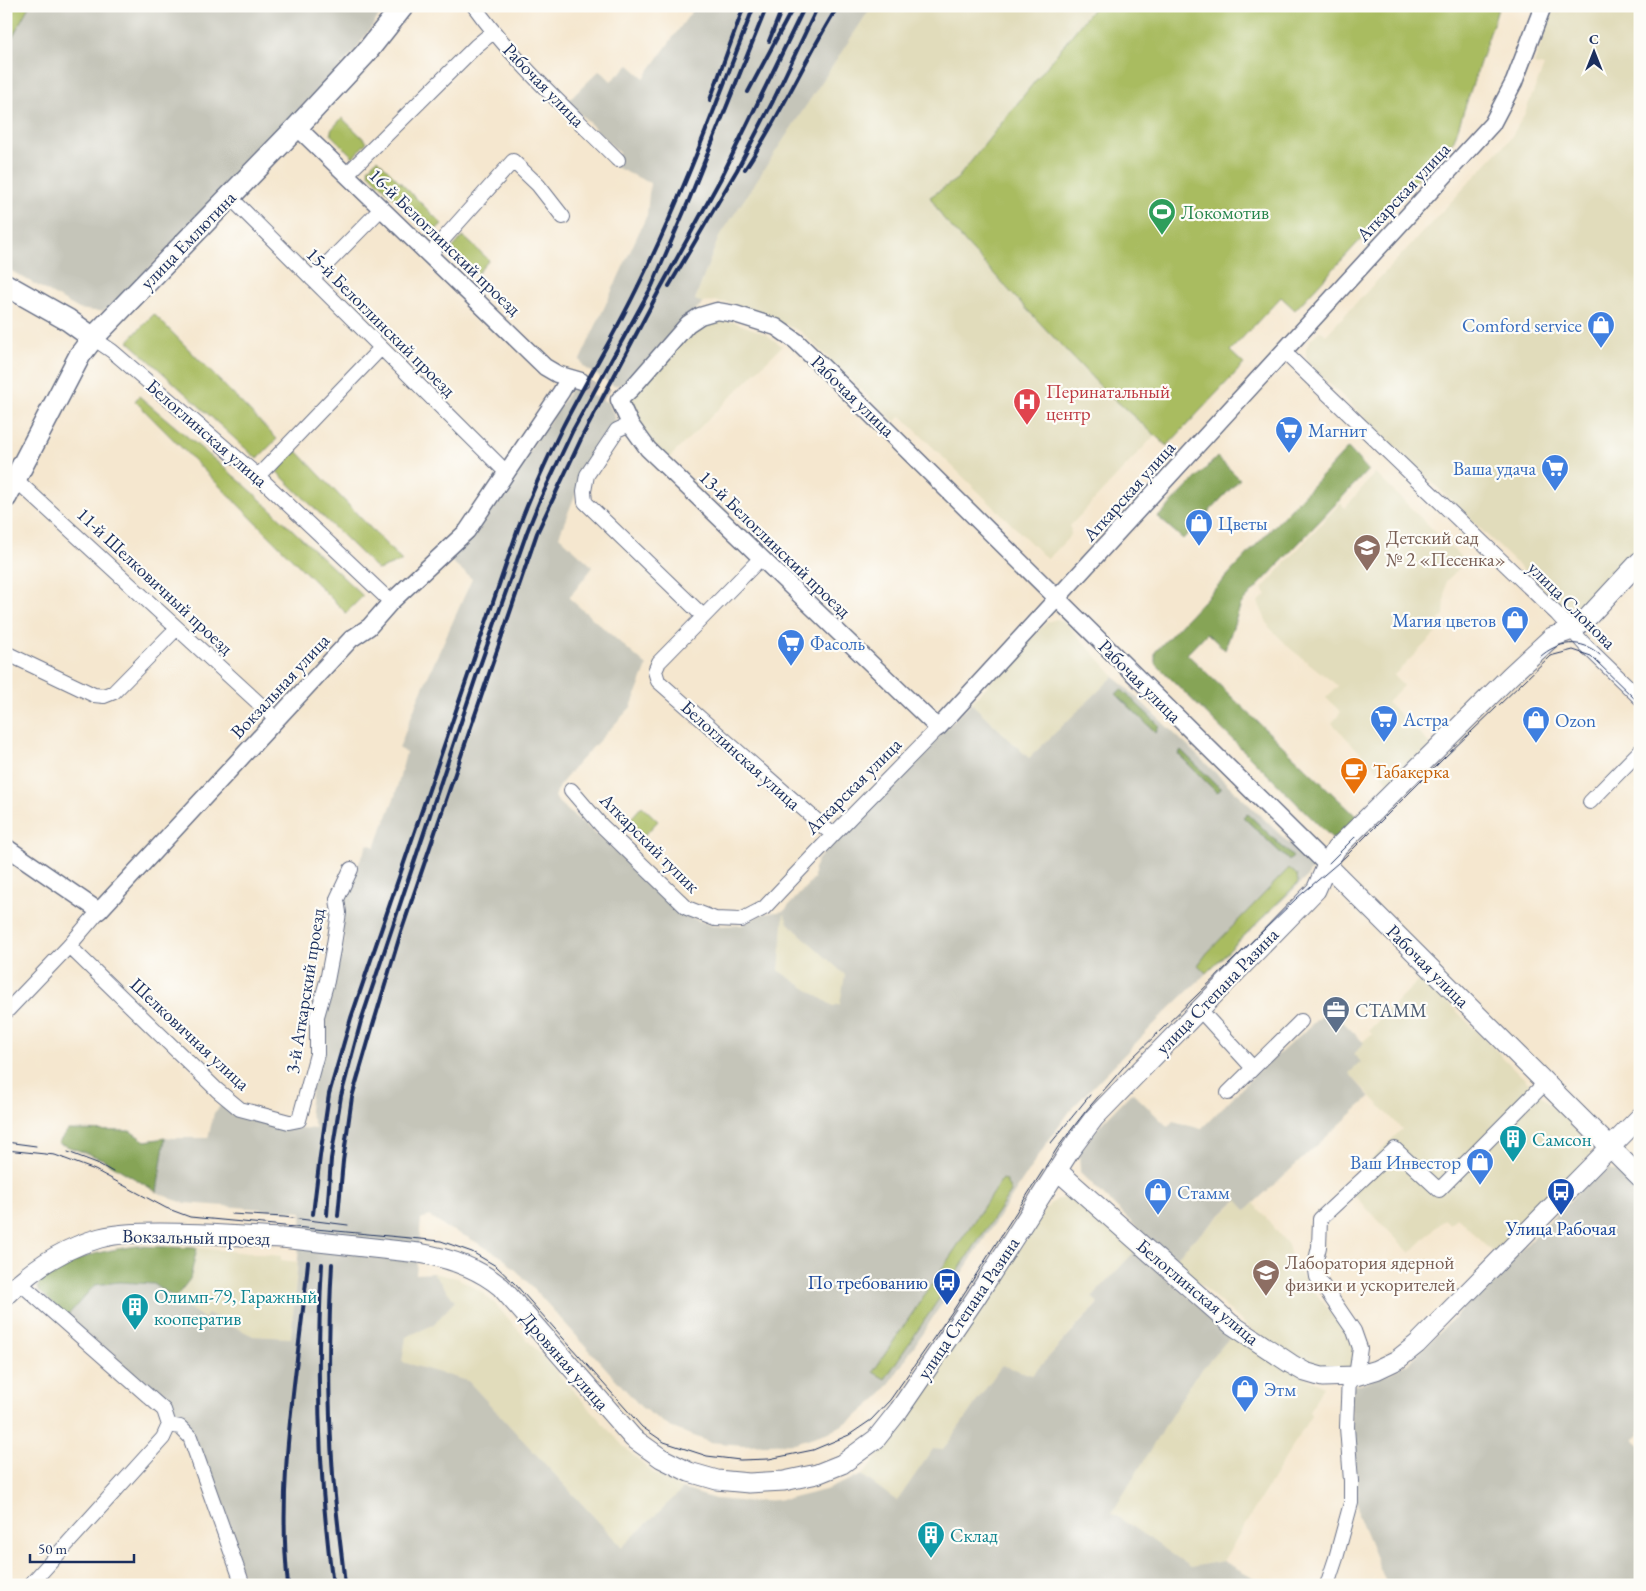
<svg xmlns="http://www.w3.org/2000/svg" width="1646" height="1591" font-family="'EB Garamond',serif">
	<rect width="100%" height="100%" fill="#fdfcf7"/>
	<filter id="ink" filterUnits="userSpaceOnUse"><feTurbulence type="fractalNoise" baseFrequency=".02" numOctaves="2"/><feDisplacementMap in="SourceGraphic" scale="10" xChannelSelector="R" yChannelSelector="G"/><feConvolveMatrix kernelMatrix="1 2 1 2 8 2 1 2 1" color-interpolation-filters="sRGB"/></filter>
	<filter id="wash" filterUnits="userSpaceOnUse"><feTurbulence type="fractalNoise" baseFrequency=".0096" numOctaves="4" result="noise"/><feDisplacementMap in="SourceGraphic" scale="20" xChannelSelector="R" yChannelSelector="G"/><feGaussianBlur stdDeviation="1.12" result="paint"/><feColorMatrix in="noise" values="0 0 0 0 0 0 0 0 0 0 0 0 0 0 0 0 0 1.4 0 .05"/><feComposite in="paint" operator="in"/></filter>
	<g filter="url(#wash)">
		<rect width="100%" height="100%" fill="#f5e7cf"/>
		<path fill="#e1dcbb" d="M872 6H1095L957 179 930 198 943 218 1016 298 1104 390 1155 435 1070 526 1071 535 1054 553 1048 558 1043 555 901 416 895 422 800 331 729 303 715 301 703 303 695 301 718 239Z
			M1555 6H1640V547L1580 609 1573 611 1564 609 1310 365 1306 356V348L1310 340 1320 330 1326 335 1510 139 1524 115 1544 66 1534 64Z
			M716 320 734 322 766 334 782 346 668 459 653 445 630 409 629 402 635 392 691 330 708 321Z
			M1375 473 1466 562 1446 581 1444 615 1433 626 1438 631 1394 675 1403 686 1387 702 1433 747 1393 787 1332 723 1341 712 1326 698 1338 686 1292 650 1269 627 1258 602 1267 594 1262 589 1340 503 1345 508Z
			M1057 619 1067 624 1114 676 1029 758 971 703 1047 622Z
			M784 911 788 923 845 975 841 1004 833 1006 779 971Z
			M1422 977 1587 1141 1591 1148 1589 1156 1495 1254 1457 1217 1450 1224 1444 1219 1410 1253 1345 1186 1402 1129 1349 1073 1354 1054 1364 1043 1362 1042 1372 1034 1369 1030Z
			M1070 1198 1081 1202 1135 1251 1092 1297 1098 1302 1032 1375 1002 1365 943 1450 933 1449 897 1501 862 1475 872 1464 1050 1204 1058 1199Z
			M1238 1200 1246 1210 1254 1203 1288 1245 1293 1265 1344 1328 1353 1348V1368L1323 1370 1310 1366 1253 1331 1174 1261 1185 1248Z
			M197 1248 281 1256V1260L297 1262 291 1338 253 1336 209 1314 205 1319 175 1298 190 1279Z
			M433 1273 457 1278 471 1285 483 1293 495 1304 625 1448 655 1474 683 1489 622 1547 468 1381 402 1362 406 1337 433 1325 455 1301Z
			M1232 1335 1323 1386 1310 1412 1312 1414 1223 1561 1191 1567 1111 1513 1194 1378Z"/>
		<path fill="#c5c5b9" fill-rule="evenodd" d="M6 6H386L354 52 115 304 102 311H93L79 309 6 268Z
			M700 6H872L718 239 695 300 703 303 685 319 628 383 614 386 584 367 580 360 647 215 650 183 611 165 619 153 568 101 600 70 611 81 629 65 644 78 694 8 699 9Z
			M576 389 607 402 615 416 614 424 584 472 559 536 593 567 569 598 647 666 631 707 577 764 559 786 555 797 559 803 618 853 647 874 687 916 713 926 742 925 763 914 784 911 814 878V869L818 859 971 703 1029 758 1114 676 1308 861 1311 870 1307 877 1166 1012 1073 1107 1049 1140 890 1383 879 1397 856 1417 832 1431 795 1443 742 1445 710 1442 670 1427 641 1407 522 1276 502 1257 467 1237 445 1227 429 1216 421 1220 416 1274 433 1273 455 1301 433 1325 406 1337 402 1362 468 1381 622 1547 683 1489 715 1499 750 1502 789 1499 825 1490 862 1475 897 1501 933 1449 943 1450 1002 1365 1032 1375 1098 1303 1092 1297 1135 1251 1232 1335 1194 1378 1112 1513 1191 1567 1223 1561 1268 1585H246L184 1420H178L171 1412 67 1316 95 1285 119 1282 154 1284 205 1319 208 1313 253 1336 291 1338 302 1212 185 1203 172 1199 157 1192 165 1138H208L214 1113 224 1102 288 1127 316 1129 309 1109 322 1018 345 939 341 929V901L368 844 375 847 395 796 406 753 399 748 420 694 472 579 449 559 470 537 571 390ZM784 913 788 923 845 975 840 1004 833 1006 779 971Z
			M1329 1008 1364 1043 1354 1054 1361 1062 1349 1073 1370 1097 1246 1210 1237 1200 1185 1248 1174 1261 1135 1226 1080 1172 1079 1152 1101 1124 1132 1092 1168 1127 1173 1121 1201 1129 1256 1074 1306 1030Z
			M1608 1168 1617 1172 1640 1195V1435L1634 1440 1640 1445V1585H1387L1358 1515 1351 1405 1353 1386 1387 1375 1410 1362 1599 1171Z"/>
		<path fill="#a9bc60" stroke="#62765f" d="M14 6H29L6 49V20Z
			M1095 6H1499L1454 140 1295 310 1281 297 1230 351 1244 364 1167 446 1104 390 1016 298 943 218 930 197 957 179Z
			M342 118 367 142 353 157 331 135V130Z
			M377 159 442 224 433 232H428L369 173 368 169Z
			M463 236 489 260 476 275 451 250Z
			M154 314 277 439 257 459 128 341Z
			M139 396 247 487 363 596 346 613 135 401Z
			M296 450 402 561 378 570 277 472Z
			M642 806 658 821 641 839 625 825Z
			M1289 868 1297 875 1298 883 1206 973 1198 965 1207 953Z
			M1002 1179 1006 1181 1011 1192 885 1379 873 1372Z"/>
		<path fill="#86a456" stroke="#506a5a" d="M1348 448 1368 470 1241 604 1225 650 1207 633 1187 654 1359 819 1333 839 1155 663V652Z
			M1217 457 1240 479 1183 539 1158 517Z
			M1121 689 1159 725 1156 733 1116 694Z
			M1181 750 1221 789 1217 793 1178 754Z
			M1247 813 1293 857 1289 861 1243 817Z
			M68 1130 130 1131 145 1141 165 1138 157 1192 102 1159 58 1143Z
			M137 1246 197 1248 190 1279 175 1298 154 1284 119 1282 95 1285 67 1316 40 1292 38 1288 39 1282C75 1257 94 1252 137 1246Z"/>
	</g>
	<g filter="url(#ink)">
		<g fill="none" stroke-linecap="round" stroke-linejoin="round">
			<path stroke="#c9c2b8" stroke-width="16" stroke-dasharray="16 8" stroke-linecap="butt" d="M581 381 608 396"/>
			<defs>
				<path id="minor" d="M474 6C515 63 568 110 618 160
					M347 174 476 46 493 32
					M230 197 507 473
					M430 254 513 161 538 185 563 217
					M312 279 382 208
					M93 338 112 351 258 476 391 602
					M1283 351 1557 614 1585 645 1640 698
					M630 424 617 430 587 475 584 491 585 502 703 616
					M9 475 15 479 276 719
					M258 476 381 348
					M761 558 659 662 655 671 658 681 833 835
					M6 653 94 695 104 696 114 692 177 628
					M571 790 601 825 687 908 715 919 741 920 764 908 833 835 938 728
					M1590 802 1640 751
					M69 946 217 1090 240 1109 289 1122 299 1120 317 1054V1016L327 981 334 944 339 913 337 899 351 869
					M1200 1010 1253 1068
					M6 1012 69 946 99 911
					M1228 1093 1301 1021
					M19 1282 164 1410 169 1425 180 1427 190 1437 243 1585
					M1356 1376 1360 1348 1354 1331 1317 1277 1315 1264 1319 1247 1320 1219 1395 1149 1439 1190 1545 1083
					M30 1585 163 1438 169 1425
					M1327 1585 1336 1558 1351 1503V1481L1347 1427 1349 1376"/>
				<path id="tertiary" d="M297 127 545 367 557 374 581 381
					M619 400 630 424 648 449 938 728 1492 124 1514 82 1543 6
					M619 400 632 388 688 324 700 316 717 311 735 314 776 327 796 341 828 372 1327 865
					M6 847 99 911 351 639 369 627 391 602 467 531 561 392 569 378"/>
				<path id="secondary" d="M1327 865 1640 1177
					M1058 1171 1231 1324 1291 1364 1305 1372 1322 1377 1356 1376 1376 1370 1397 1360 1417 1344 1640 1117
					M419 1253C449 1258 477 1267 501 1287L633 1438 661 1458 689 1472 717 1480 749 1483 784 1481 817 1474 842 1464 876 1439 899 1410 975 1299 1071 1149 1094 1118 1316 890 1327 865 1336 849 1510 676 1552 637 1572 630 1589 616 1640 561
					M6 1295C32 1269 64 1248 100 1238 119 1233 140 1233 160 1233 201 1233 242 1236 282 1238"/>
				<path id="primary" d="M6 285 68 320 93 338
					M6 497 80 355 93 338 297 127 365 54 403 6"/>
			</defs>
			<use href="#minor" stroke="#676f86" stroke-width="16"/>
			<use href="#tertiary" stroke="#676f86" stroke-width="19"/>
			<use href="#secondary" stroke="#676f86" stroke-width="21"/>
			<use href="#primary" stroke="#676f86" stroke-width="24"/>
			<use href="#minor" stroke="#fff" stroke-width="14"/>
			<use href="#tertiary" stroke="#fff" stroke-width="16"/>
			<use href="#secondary" stroke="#fff" stroke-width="19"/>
			<use href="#primary" stroke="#fff" stroke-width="21"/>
			<path stroke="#1b2f5e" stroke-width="1" d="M1540 657C1557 641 1582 638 1600 655
				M1329 863 1355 837
				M6 1142 36 1146
				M1051 1143 1090 1095
				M6 1150 55 1155 95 1170 166 1208 190 1217 441 1241 472 1252 496 1266 515 1284 642 1427 664 1442 707 1456 740 1460 769 1459 813 1450 849 1435 871 1420 890 1400 954 1309 1058 1147 1085 1112 1128 1062 1297 898 1345 857 1445 757 1550 656 1573 650 1591 656 1640 704
				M68 1152 97 1163 113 1172
				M231 1214 284 1217 348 1225"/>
			<path stroke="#1b2f5e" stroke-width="4" d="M769 41 783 6
				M748 92 794 6
				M710 100 744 6
				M745 169C780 117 805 59 838 6
				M669 286 737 170 773 101 818 6
				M313 1214 320 1156 329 1094 351 1018 518 529C531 494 547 459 563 426 588 377 617 331 640 282 684 193 718 99 754 6
				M327 1215 331 1159 341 1096 361 1021 477 674 527 532 540 500 573 430 652 286 689 200 767 6
				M338 1216 343 1161 352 1097 373 1025 401 932 537 533 583 435 660 289 721 178 805 6
				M322 1264C316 1370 318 1479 333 1585
				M332 1264C328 1334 328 1405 333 1475 336 1511 341 1548 345 1585
				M288 1585C276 1475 298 1371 308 1262"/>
			<defs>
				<path id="secondary-bridge" d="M282 1238 419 1253"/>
			</defs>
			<use href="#secondary-bridge" stroke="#676f86" stroke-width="21" stroke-linecap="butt"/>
			<use href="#secondary-bridge" stroke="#fff" stroke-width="19"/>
		</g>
	</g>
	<defs>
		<symbol id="stadium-pin" viewBox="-11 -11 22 30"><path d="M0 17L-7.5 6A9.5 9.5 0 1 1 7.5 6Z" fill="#2e9e5b" stroke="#fdfcf7"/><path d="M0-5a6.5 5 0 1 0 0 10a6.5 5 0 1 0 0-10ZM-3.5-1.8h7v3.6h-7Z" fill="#fff"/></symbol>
		<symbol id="shop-pin" viewBox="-11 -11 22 30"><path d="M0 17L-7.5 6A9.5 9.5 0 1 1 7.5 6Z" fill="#3f7fe0" stroke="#fdfcf7"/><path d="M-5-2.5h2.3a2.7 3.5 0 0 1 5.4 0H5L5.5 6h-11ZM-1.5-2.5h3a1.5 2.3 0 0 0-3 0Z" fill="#fff"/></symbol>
		<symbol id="hospital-pin" viewBox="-11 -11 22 30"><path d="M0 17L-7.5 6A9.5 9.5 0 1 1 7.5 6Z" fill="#e0444e" stroke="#fdfcf7"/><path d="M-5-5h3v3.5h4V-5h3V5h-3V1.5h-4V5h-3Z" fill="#fff"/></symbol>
		<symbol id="supermarket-pin" viewBox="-11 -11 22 30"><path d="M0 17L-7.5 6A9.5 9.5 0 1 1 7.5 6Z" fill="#3f7fe0" stroke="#fdfcf7"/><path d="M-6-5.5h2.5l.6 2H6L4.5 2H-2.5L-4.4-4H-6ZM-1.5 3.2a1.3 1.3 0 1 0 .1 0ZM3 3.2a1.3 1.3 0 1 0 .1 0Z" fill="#fff"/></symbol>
		<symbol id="school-pin" viewBox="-11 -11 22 30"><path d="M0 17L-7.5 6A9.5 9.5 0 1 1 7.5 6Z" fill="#8d6e63" stroke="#fdfcf7"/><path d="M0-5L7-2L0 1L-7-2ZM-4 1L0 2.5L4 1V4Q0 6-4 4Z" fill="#fff"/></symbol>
		<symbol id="cafe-pin" viewBox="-11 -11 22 30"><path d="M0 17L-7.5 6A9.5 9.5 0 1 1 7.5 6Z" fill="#e8710a" stroke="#fdfcf7"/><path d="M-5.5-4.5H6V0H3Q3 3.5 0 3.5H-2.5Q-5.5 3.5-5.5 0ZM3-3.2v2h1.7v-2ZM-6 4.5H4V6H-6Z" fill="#fff"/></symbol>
		<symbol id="office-pin" viewBox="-11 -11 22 30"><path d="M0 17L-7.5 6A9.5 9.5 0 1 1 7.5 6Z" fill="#5c6f8a" stroke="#fdfcf7"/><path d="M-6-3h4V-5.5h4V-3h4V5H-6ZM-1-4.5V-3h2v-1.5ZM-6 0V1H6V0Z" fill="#fff"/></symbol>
		<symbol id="building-pin" viewBox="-11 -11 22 30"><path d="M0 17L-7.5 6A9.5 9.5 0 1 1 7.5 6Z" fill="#0f9aa8" stroke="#fdfcf7"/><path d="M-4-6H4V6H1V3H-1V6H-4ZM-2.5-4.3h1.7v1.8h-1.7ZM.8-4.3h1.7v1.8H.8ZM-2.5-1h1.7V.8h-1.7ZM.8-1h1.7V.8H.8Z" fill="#fff"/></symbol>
		<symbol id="bus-pin" viewBox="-11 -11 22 30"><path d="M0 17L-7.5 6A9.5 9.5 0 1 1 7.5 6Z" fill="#1a4fb4" stroke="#fdfcf7"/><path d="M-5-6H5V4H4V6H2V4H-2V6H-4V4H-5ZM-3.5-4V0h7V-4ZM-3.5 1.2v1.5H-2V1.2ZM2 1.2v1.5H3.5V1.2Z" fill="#fff"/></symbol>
		<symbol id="university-pin" viewBox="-11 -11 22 30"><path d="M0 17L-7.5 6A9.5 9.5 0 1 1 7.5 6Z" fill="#8d6e63" stroke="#fdfcf7"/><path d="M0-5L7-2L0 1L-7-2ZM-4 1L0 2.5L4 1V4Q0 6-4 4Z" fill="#fff"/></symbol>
	</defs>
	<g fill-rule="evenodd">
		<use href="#stadium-pin" x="1146" y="196" width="32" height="43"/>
		<use href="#shop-pin" x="1585" y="309" width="32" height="43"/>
		<use href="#hospital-pin" x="1011" y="386" width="32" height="43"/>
		<use href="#supermarket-pin" x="1273" y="414" width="32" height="43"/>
		<use href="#supermarket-pin" x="1539" y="452" width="32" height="43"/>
		<use href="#shop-pin" x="1183" y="507" width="32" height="43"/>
		<use href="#school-pin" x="1351" y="532" width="32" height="43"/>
		<use href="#shop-pin" x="1499" y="604" width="32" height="43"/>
		<use href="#supermarket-pin" x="775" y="627" width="32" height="43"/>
		<use href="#supermarket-pin" x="1368" y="703" width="32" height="43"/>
		<use href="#shop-pin" x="1520" y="704" width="32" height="43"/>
		<use href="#cafe-pin" x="1338" y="755" width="32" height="43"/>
		<use href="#office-pin" x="1320" y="994" width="32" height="43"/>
		<use href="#building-pin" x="1497" y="1123" width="32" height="43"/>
		<use href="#shop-pin" x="1464" y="1146" width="32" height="43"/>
		<use href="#shop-pin" x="1142" y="1176" width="32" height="43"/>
		<use href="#bus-pin" x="1545" y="1176" width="32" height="43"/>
		<use href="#university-pin" x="1250" y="1257" width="32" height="43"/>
		<use href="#bus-pin" x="931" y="1266" width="32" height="43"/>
		<use href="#building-pin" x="119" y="1291" width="32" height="43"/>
		<use href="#shop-pin" x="1229" y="1373" width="32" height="43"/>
		<use href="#building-pin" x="915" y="1519" width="32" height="43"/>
	</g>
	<g text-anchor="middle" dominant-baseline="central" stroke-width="4.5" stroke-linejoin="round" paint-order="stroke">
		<g font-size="19" fill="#1b2f5e" stroke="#fdfcf7">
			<text transform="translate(544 85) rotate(46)">Рабочая улица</text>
			<text transform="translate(1403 192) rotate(-47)">Аткарская улица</text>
			<text transform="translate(188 240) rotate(-46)">улица Емлютина</text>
			<text transform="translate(445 242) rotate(44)">16-й Белоглинский проезд</text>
			<text transform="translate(381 322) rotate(45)">15-й Белоглинский проезд</text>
			<text transform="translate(853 396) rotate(44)">Рабочая улица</text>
			<text transform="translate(207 433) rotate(41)">Белоглинская улица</text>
			<text transform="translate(1129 491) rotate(-48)">Аткарская улица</text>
			<text transform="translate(775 544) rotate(44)">13-й Белоглинский проезд</text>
			<text transform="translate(155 581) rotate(43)">11-й Шелковичный проезд</text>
			<text transform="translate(1572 605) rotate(45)">улица Слонова</text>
			<text transform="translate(1140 681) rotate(45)">Рабочая улица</text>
			<text transform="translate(280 686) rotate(-47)">Вокзальная улица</text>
			<text transform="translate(741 755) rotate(42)">Белоглинская улица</text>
			<text transform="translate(853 786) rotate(-45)">Аткарская улица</text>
			<text transform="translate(650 843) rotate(45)">Аткарский тупик</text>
			<text transform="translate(1428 966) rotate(45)">Рабочая улица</text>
			<text transform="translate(305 991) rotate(-81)">3-й Аткарский проезд</text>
			<text transform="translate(1217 991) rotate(-46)">улица Степана Разина</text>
			<text transform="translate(190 1034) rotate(43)">Шелковичная улица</text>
			<text transform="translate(196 1237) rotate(1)">Вокзальный проезд</text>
			<text transform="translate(1198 1292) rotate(40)">Белоглинская улица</text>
			<text transform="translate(968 1308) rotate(-56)">улица Степана Разина</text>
			<text transform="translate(565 1361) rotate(49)">Дровяная улица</text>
		</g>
		<g font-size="19" fill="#27864d" stroke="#fdfcf7" text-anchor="start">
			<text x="1181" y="212">Локомотив</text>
		</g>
		<g font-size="19" fill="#366cbe" stroke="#fdfcf7" text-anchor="start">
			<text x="1582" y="325" text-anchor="end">Comford service</text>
			<text x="1308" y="430">Магнит</text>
			<text x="1536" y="468" text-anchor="end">Ваша удача</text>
			<text x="1218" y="523">Цветы</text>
			<text x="1496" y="620" text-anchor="end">Магия цветов</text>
			<text x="810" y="643">Фасоль</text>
			<text x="1403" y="719">Астра</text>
			<text x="1555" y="720">Ozon</text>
			<text x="1461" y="1162" text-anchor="end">Ваш Инвестор</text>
			<text x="1177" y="1192">Стамм</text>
			<text x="1264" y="1389">Этм</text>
		</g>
		<g font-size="19" fill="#be3a42" stroke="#fdfcf7" text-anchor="start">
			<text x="1046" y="391">Перинатальный<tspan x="1046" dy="22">центр</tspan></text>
		</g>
		<g font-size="19" fill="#785e54" stroke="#fdfcf7" text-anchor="start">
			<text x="1386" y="537">Детский сад<tspan x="1386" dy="22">№ 2 «Песенка»</tspan></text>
			<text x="1285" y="1262">Лаборатория ядерной<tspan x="1285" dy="22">физики и ускорителей</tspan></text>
		</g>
		<g font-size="19" fill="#c56008" stroke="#fdfcf7" text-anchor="start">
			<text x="1373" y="771">Табакерка</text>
		</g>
		<g font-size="19" fill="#4e5e75" stroke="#fdfcf7" text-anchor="start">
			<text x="1355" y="1010">СТАММ</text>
		</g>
		<g font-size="19" fill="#0d838f" stroke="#fdfcf7" text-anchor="start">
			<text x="1532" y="1139">Самсон</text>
			<text x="154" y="1296">Олимп-79, Гаражный<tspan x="154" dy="22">кооператив</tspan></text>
			<text x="950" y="1535">Склад</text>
		</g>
		<g font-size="19" fill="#164399" stroke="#fdfcf7">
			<text x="1561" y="1228">Улица Рабочая</text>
			<text x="928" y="1282" text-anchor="end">По требованию</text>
		</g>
	</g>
	<rect width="1646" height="1591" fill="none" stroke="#fdfcf7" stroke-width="25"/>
	<g transform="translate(1594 52)" stroke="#fdfcf7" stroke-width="4" paint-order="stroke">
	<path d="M0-4L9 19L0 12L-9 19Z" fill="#1b2f5e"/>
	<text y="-8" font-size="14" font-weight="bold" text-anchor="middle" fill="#1b2f5e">С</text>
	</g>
	<path d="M30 1554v8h104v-8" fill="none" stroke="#1b2f5e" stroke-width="2.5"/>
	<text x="38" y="1554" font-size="15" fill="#1b2f5e" stroke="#fdfcf7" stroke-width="4" paint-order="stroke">50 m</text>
</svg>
